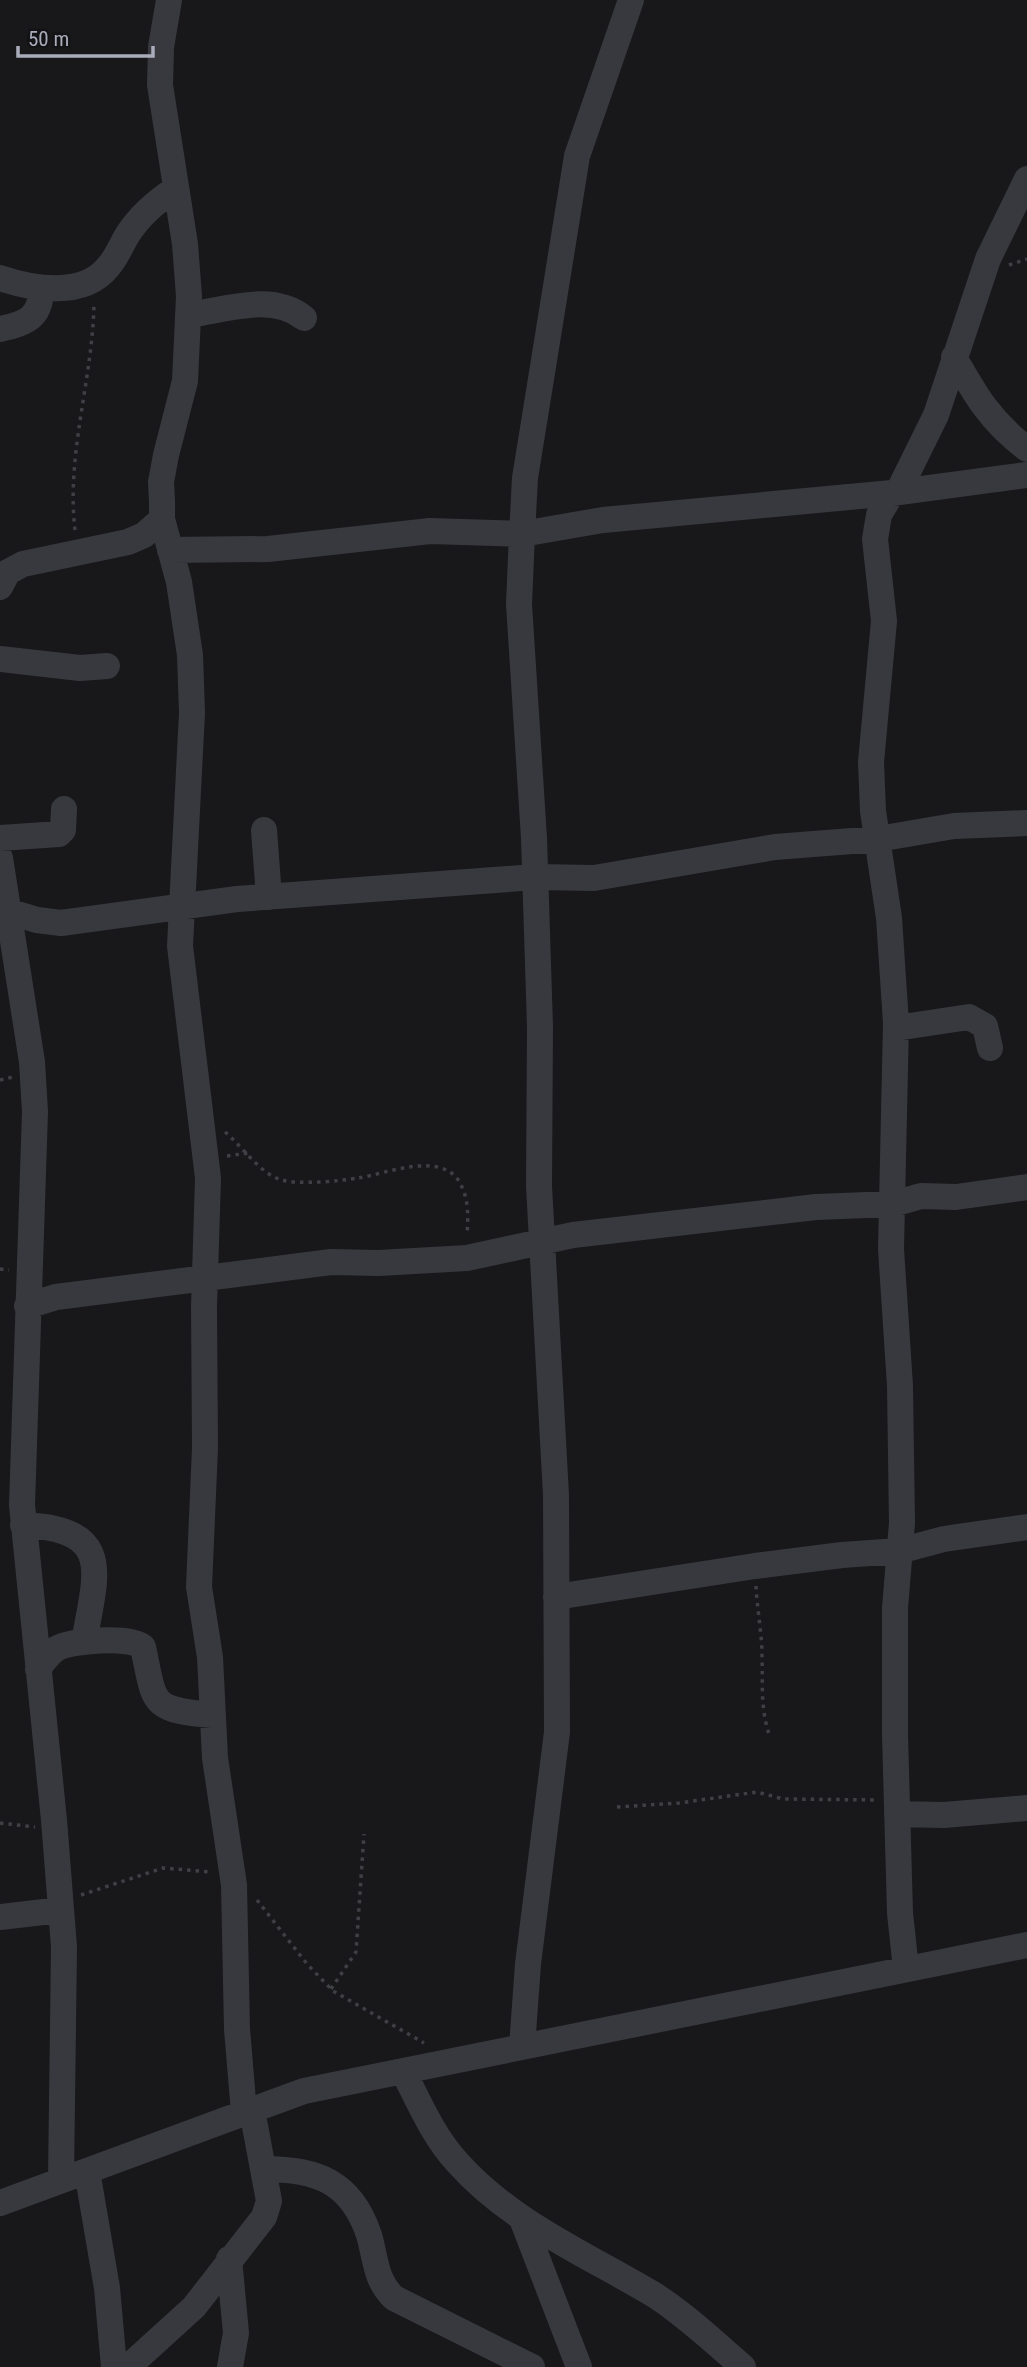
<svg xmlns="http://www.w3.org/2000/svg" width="1027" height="2367" font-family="'Roboto Condensed',sans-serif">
	<rect width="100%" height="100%" fill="#18181a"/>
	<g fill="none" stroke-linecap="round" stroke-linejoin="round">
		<path stroke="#3e4046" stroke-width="3.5" stroke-dasharray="3.5 5" stroke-linecap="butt" d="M1009 265 1027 259
			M75 530C66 453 93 379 94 302
			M0 1080 13 1077
			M225 1132C242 1146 261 1175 282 1180 299 1185 340 1181 358 1178 386 1174 446 1148 462 1187 469 1202 468 1219 467 1235
			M227 1156 249 1153
			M0 1269 9 1270
			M756 1586C757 1609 762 1633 762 1656 763 1686 760 1709 770 1737
			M617 1807 679 1803 757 1792 783 1799 877 1800
			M0 1823 35 1827
			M81 1895 163 1868 211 1872
			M257 1900 307 1964 333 1991 424 2043
			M331 1989 356 1952 364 1834"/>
		<path stroke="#38393f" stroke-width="26" d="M169 0 161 47 160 85 185 244 189 296 185 381 166 455 161 482 162 501V519L179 582 190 655 192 713 180 946 208 1178 204 1307 205 1448 199 1587 210 1657 215 1758 234 1885 237 2029 244 2113
			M0 278C33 289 83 298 108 267 117 257 121 245 128 234 140 215 157 201 175 189
			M188 315C226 310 272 292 304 318
			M0 329C25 324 41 318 41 289
			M954 357C976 396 990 421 1027 449
			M898 492 936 415 988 259 1027 179
			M892 493 879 515 875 539 884 621 871 762 873 811 889 918 896 1023 891 1249 900 1386 902 1523 895 1608V1735L900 1913 906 1969
			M170 550 268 549 430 531 522 534 603 520 892 493 1027 475
			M0 587 8 572 23 564 128 542 144 535 162 519
			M0 659 80 668 107 666
			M264 830 269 897
			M0 838 59 834 63 830 64 809
			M0 858 32 1062 35 1112 22 1505 54 1820 64 1947 61 2180
			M7 911 37 920 61 923 237 899 535 877 594 878 775 847 878 839 954 826 1027 823
			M896 1028 969 1017 985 1026 990 1048
			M27 1306 56 1297 331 1262 379 1263 467 1258 573 1235 816 1207 893 1204 921 1196 956 1197 1027 1187
			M23 1525C115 1529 96 1573 84 1642
			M556 1597 755 1566 842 1555 899 1551 944 1539 1027 1527
			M38 1669C43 1662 49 1654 56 1649 71 1640 130 1636 143 1647 155 1703 149 1710 212 1715
			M897 1814 944 1815 1027 1808
			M0 1917 61 1910
			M522 2047 528 1964 557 1732 556 1495 539 1186 540 1027 534 838 519 604 522 534 525 478 577 156 631 0
			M403 2071C419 2102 433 2136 457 2162 511 2223 588 2255 656 2296 687 2316 715 2343 743 2367
			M264 2169C316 2169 351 2181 369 2235 376 2259 375 2280 394 2298L532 2367
			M87 2171 107 2288 114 2367
			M0 2203 304 2091 1027 1945
			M522 2219 579 2367
			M229 2259 236 2333 230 2367
			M128 2367 194 2307 264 2217 269 2201 252 2110"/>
	</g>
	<path d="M18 46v10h135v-10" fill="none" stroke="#a9acba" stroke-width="3.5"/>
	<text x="28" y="46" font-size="21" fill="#a9acba" stroke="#131215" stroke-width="5" paint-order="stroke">50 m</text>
</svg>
